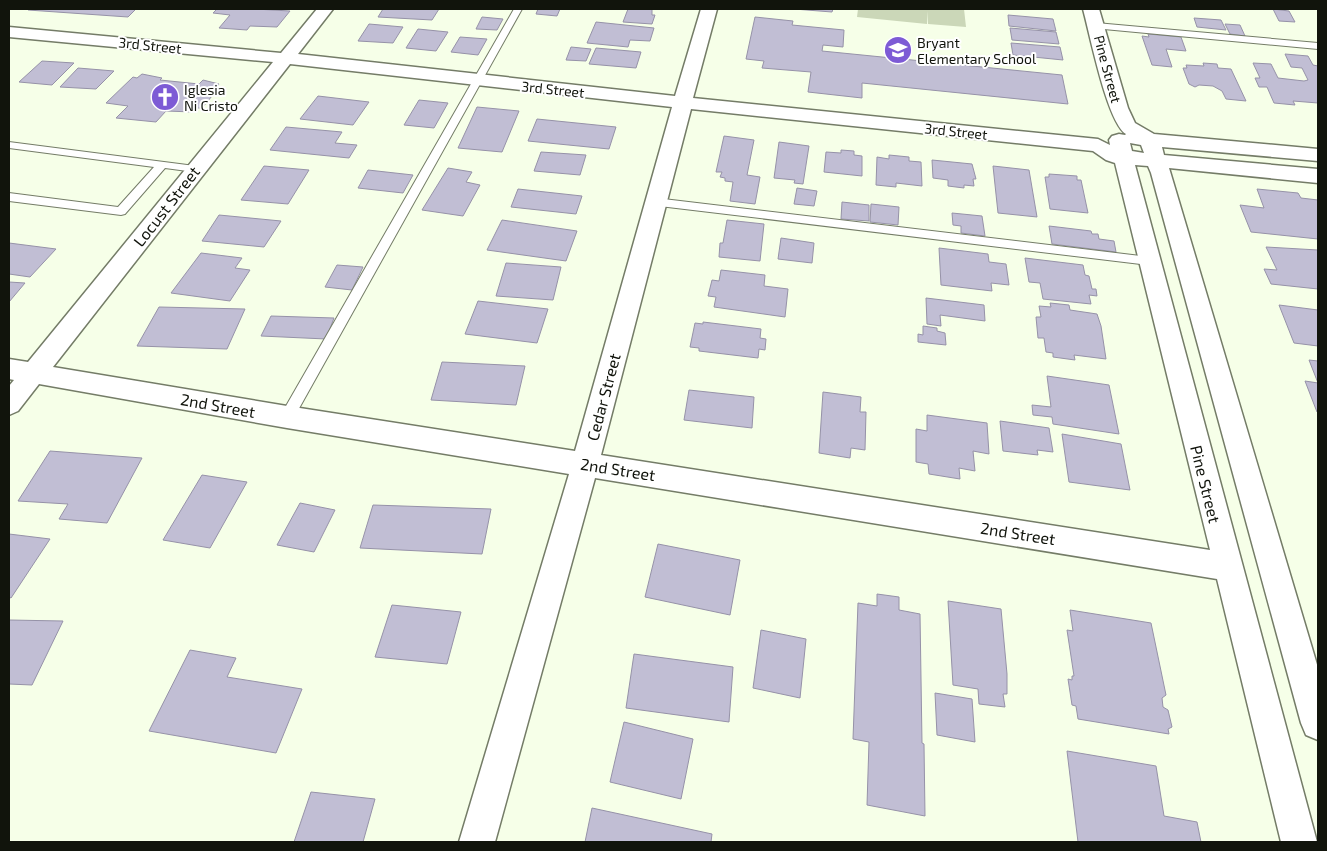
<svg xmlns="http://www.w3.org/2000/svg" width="1327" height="851" font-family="'Exo 2',sans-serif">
	<rect width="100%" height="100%" fill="#f6ffe8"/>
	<path fill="#cbd7b8" d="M858 9H964L966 27 928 24V11L927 24 857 17Z"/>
	<path fill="#c1bed4" stroke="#9692a8" d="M29 9H136L128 17 28 10Z
		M217 9H255L290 11 277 27 250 26 247 30 219 28 230 15 213 13Z
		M383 9H439L432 20 378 17Z
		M538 9H560L557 16 536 14Z
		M628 9H652V15H655L652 24 623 22Z
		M794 9H833L832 12Z
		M1273 9 1289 11 1295 22 1279 21Z
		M1008 15 1053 19 1056 31 1009 26Z
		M482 17 503 19 497 30 476 29Z
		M755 17 793 21 792 25 844 30 843 47 823 45 822 51 1062 75 1068 104 862 83V98L808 92 811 72 762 68 764 61 746 59Z
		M1194 18 1221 20 1226 30 1197 27Z
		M596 22 654 28 650 41 630 40 628 47 587 43Z
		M369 24 403 27 393 43 358 41Z
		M1225 24 1240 25 1245 36 1230 34Z
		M1010 28 1056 32 1059 44 1012 40Z
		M418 29 448 32 436 51 406 48Z
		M1148 34 1181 37 1186 51 1166 49 1172 67 1152 65 1142 36 1149 37Z
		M460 37 487 39 478 55 451 52Z
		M1011 43 1060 47 1063 60 1013 55Z
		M571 47 591 49 586 61 566 60Z
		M596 48 641 52 636 68 589 64Z
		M1285 54 1308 56 1313 65 1318 66V103L1293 101 1295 105 1274 103 1267 87H1259L1255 78H1260L1253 63 1271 64 1278 78 1304 81 1308 80 1302 68 1291 67Z
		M42 61 74 63 52 85 19 82Z
		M1203 63 1217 64 1218 68 1231 69 1246 101 1226 99 1222 91 1213 86 1199 85 1195 87 1189 84 1183 68H1187L1186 65 1204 66Z
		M78 68 114 71 96 89 60 87Z
		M142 74 162 78 160 80 199 84 203 80 219 84 215 89 217 90 202 108H197L193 112 166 111 156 122 116 118 128 106 106 103 133 77 137 78Z
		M318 96 369 102 353 125 300 119Z
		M419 100 448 103 434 128 404 125Z
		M477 107 519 111 502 152 458 148Z
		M537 119 616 127 609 149 528 141Z
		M286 127 342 132 335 143 357 145 349 158 270 150Z
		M724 136 754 140 747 175 760 177 755 204 730 201 733 182 725 181V178L720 177 722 172H716Z
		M779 142 809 146 803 184 794 183 795 180 774 178Z
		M841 150 854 151V155L862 156V176L824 172 826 152 841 153Z
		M541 152 586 155 580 175 534 171Z
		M889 155 909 157V161L921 162 922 186 896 183V187L876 185 877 157 889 159Z
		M932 160 972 164 976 179H973L974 186 964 185V188L948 186V180L933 178Z
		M264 166 309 170 288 204 241 200Z
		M993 166 1029 170 1037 217 998 213Z
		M448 168 472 172 466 182 480 185 463 216 422 210Z
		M368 170 413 175 403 193 358 188Z
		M1049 174 1077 176V180H1081L1088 213 1050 209 1045 177H1049Z
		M797 188 817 191 814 206 794 204Z
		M518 189 582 196 576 214 511 207Z
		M1257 189 1298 193 1301 198 1318 200V239L1251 232 1240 205 1264 208Z
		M842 202 869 205V221L841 219Z
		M871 204 899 207 898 225 870 222Z
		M952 213 982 216 985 236 961 233V226L953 225Z
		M219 215 281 221 264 247 202 241Z
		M502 220 577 231 566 261 487 250Z
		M727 220 764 224 760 261 719 257 720 243H723Z
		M1049 226 1091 231 1092 234H1098L1099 239 1114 241 1116 252 1052 244Z
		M781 238 814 243 812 263 778 259Z
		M9 243 56 249 30 277 9 274Z
		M1266 247 1318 250V289L1271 284 1264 269 1277 270Z
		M939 248 988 254 989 262 1006 264 1009 285 991 283 992 291 941 285Z
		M201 253 242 258 235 268 250 270 230 301 171 293Z
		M1025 258 1083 265 1085 275 1089 276 1092 289H1096L1097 296 1089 295 1091 304 1043 299 1040 283 1029 282Z
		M506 263 561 267 553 300 496 296Z
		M337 265 363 267 352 290 325 287Z
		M721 270 765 275 764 286 788 289 785 317 714 307 716 297 708 296 712 280 719 281Z
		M9 282 25 283 9 302Z
		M926 298 984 305 985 321 940 315 941 326 927 324Z
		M478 301 548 309 537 343 465 334Z
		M1050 303 1069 305 1070 310 1097 314 1101 326 1106 359 1074 355 1075 360 1053 357V353L1046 352 1044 338H1038L1036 317H1041L1039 306 1051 307Z
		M1279 305 1318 310V346L1294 343Z
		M159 307 245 309 227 349 137 346Z
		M271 316 334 318 326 339 261 336Z
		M703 322 761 329 760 338 766 339 765 350 759 349 758 358 699 351V348L690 347 695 323 703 324Z
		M923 326 937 328V331L945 333 946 345 918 342V334L923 335Z
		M1309 360 1318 361V383Z
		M442 362 525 366 516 405 431 400Z
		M1047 376 1109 385 1119 434 1053 424 1052 417 1033 415 1032 405 1051 407Z
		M1305 381 1318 383V412H1317Z
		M689 390 754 397 752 428 684 420Z
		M823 392 861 397 860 412H866L865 450 851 448 850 458 819 453Z
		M927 415 987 423 989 454 973 451 975 471 959 468 960 479 929 474 928 464 916 462V429L927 431Z
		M1000 421 1049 428 1053 452 1037 450 1038 455 1003 451Z
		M1062 434 1121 444 1130 490 1069 482Z
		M50 451 142 458 107 523 59 519 68 504 18 501Z
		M202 475 247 482 210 548 163 540Z
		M300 503 335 510 314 552 277 545Z
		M373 505 491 509 482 554 360 548Z
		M9 534 50 539 11 598 9 597Z
		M658 544 740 560 730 615 645 597Z
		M877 594 899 597V610L920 614 922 743 924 744 925 816 867 805 869 742 853 739 858 603 877 606Z
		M948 601 1001 609 1007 674V694H1003L1005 707 979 704 978 689 953 685Z
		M392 605 461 612 447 664 375 657Z
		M1070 610 1151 623 1166 695 1162 698 1163 707 1168 710 1172 727 1168 729 1169 734 1078 719 1076 706 1072 705 1068 679 1072 680V676H1074L1067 630 1073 631Z
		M9 620 63 621 32 685 9 684Z
		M761 630 806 639 800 698 753 688Z
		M190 650 236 658 227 677 302 689 276 753 149 731Z
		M634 654 733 667 729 722 626 708Z
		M935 693 972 699 975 742 937 735Z
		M624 722 693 739 681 799 610 782Z
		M1067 751 1156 766 1164 816 1197 822 1201 842H1078Z
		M311 792 375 799 363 842H294Z
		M592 808 712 834 711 842H585Z"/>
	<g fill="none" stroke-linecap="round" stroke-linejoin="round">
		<defs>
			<path id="lane" d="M514 9H522L292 421 287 423 282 421 280 417 282 413Z
				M1096 23 1318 43V49L1093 28 1092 26Z
				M9 142 195 166 200 169 195 172 165 168 125 214 121 215 9 201V193L118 207 154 167 9 148Z
				M655 198 1149 257 1155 261 1149 265 651 205 650 202Z"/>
			<path id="street" d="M317 9H333L298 54 675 96 701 9H717L693 98 1098 139 1110 145 1109 140 1112 136 1119 134 1125 135 1126 134C1107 122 1090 34 1083 9H1099L1128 108 1135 123 1154 134 1318 149V161L1162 147 1164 155 1318 169V183L1169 168 1318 668V740L1306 735 1301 723 1151 173 1148 166 1135 165 1317 842H1281L1217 579 595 478 495 842H459L569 474 287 428 39 384 18 411 9 415V386L14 380 9 379V359L28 362 273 62 9 37V27L281 53ZM290 64 672 107 575 451 287 406 53 367ZM691 109 1093 151 1106 160 1115 163 1210 550 601 455ZM1130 143 1141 145 1144 153 1132 151Z"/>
		</defs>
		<use href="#lane" stroke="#747c67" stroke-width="2"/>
		<use href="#street" stroke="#747c67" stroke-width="3"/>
		<use href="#lane" fill="#fff" fill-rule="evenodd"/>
		<use href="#street" fill="#fff" fill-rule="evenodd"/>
	</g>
	<defs>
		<symbol id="school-disc" viewBox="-11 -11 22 22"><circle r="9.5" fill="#7d5bd5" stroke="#fff"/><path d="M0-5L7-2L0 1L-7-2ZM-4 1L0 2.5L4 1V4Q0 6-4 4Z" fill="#fff"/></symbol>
		<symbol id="church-disc" viewBox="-11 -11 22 22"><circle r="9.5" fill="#7d5bd5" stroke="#fff"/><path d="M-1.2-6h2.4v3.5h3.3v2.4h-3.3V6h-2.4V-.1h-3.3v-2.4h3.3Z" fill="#fff"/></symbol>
	</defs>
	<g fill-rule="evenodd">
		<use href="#school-disc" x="882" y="34" width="32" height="32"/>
		<use href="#church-disc" x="149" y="81" width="32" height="32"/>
	</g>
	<g text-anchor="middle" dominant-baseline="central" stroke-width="4" stroke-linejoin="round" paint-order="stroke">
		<g font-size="14" fill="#11140c" stroke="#fff" text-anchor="start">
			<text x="917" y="42">Bryant<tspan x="917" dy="16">Elementary School</tspan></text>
			<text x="184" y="89">Iglesia<tspan x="184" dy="16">Ni Cristo</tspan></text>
		</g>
		<g font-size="14" fill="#11140c" stroke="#fff">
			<text transform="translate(150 45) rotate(6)">3rd Street</text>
			<text transform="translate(1108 69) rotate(75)">Pine Street</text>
			<text transform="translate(553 89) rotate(6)">3rd Street</text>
			<text transform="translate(956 131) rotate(6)">3rd Street</text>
		</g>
		<g font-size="16" fill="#11140c" stroke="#fff">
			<text transform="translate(166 206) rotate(-52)">Locust Street</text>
			<text transform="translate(603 397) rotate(-75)">Cedar Street</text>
			<text transform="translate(218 405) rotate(10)">2nd Street</text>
			<text transform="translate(618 469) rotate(9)">2nd Street</text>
			<text transform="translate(1206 484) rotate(76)">Pine Street</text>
			<text transform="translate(1018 533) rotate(9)">2nd Street</text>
		</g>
	</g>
	<rect width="1327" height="851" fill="none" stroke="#11140c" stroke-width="20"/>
</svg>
